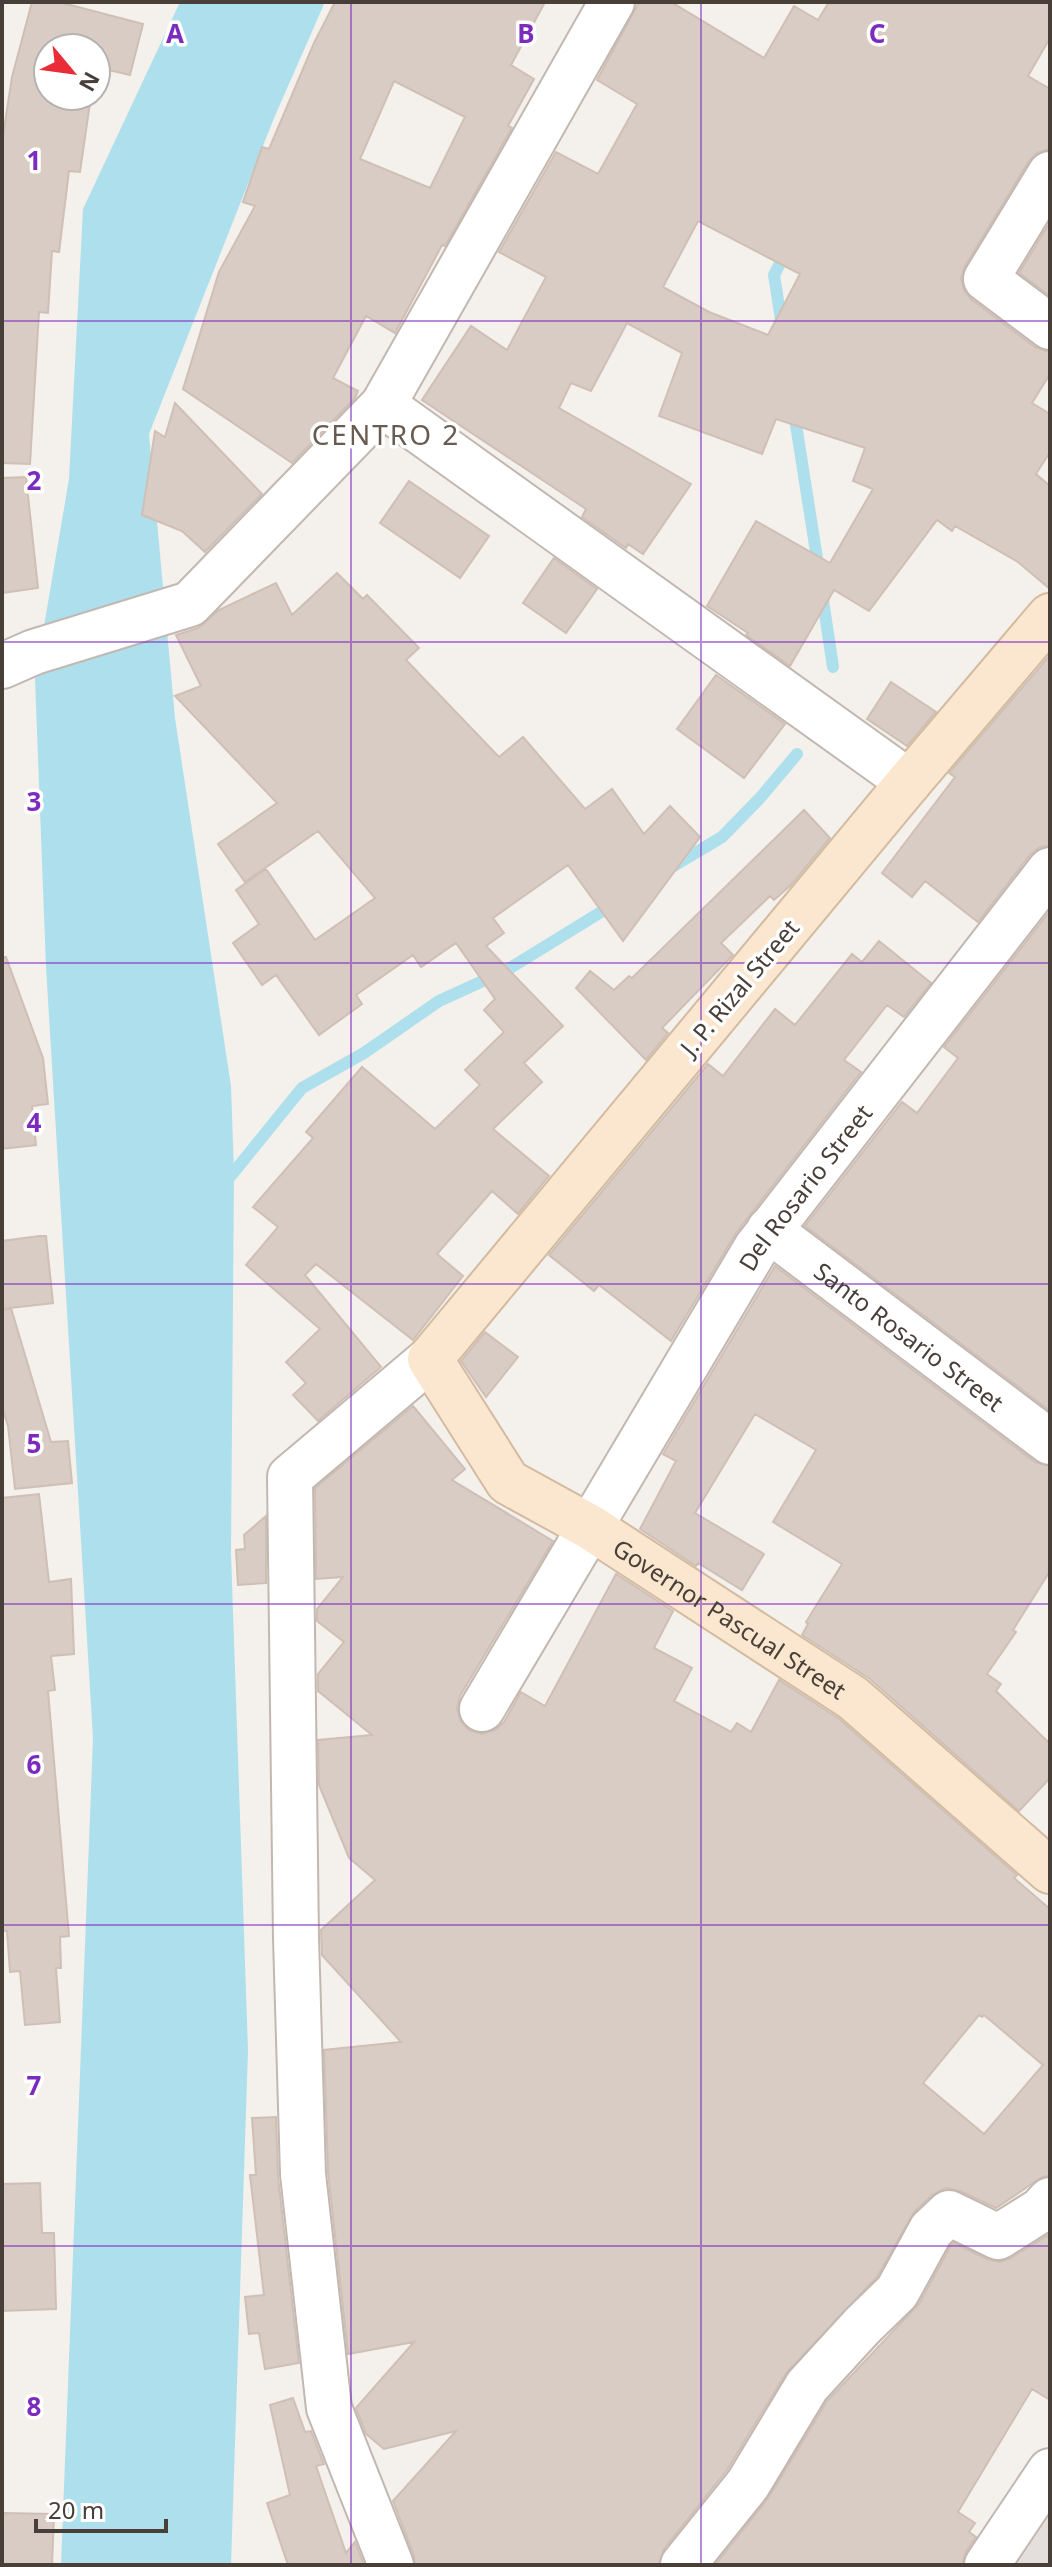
<svg xmlns="http://www.w3.org/2000/svg" width="1052" height="2567" font-family="'Noto Sans',sans-serif">
	<rect width="100%" height="100%" fill="#f4f0eb"/>
	<path fill="#e4dfdc" d="M1050 2491V2565H1009Z"/>
	<path fill="#ade0ec" d="M180 2H325L274 118 149 434 175 718 231 1086 234 1173 231 1553 248 2050 231 2565H61L93 1738 46 967 35 679 69 479 83 209Z"/>
	<g fill="none" stroke-linecap="round" stroke-linejoin="round">
		<path stroke="#ade0ec" stroke-width="12" d="M782 326 774 275 786 252
			M794 412 819 571
			M822 594 833 667
			M670 868 722 837 760 798 797 754
			M225 1183 302 1088 364 1053 439 1001 507 970 614 904"/>
	</g>
	<path fill="#d8ccc4" stroke="#d0bfb5" stroke-width="2" fill-rule="evenodd" d="M32 2H59L143 24 130 75 96 67V48H48V96H91L80 172 69 171 59 252 52 251 48 313 39 312 30 464 2 463V142L12 77Z
		M335 2H545L511 65 534 79 508 126 512 128 445 246 442 245 395 333 366 316 333 378 358 391 355 398 292 463 183 389 219 272 255 206 243 202 262 147 269 149 314 43ZM394 81 465 117 430 188 360 159Z
		M639 2H671L764 58 794 6 818 20 829 2H1050V38L1028 76 1050 89V149L1037 153 1029 161 965 266 961 278 964 290 971 299 1035 347 1050 352V374L1032 403 1050 414V452L1036 474 1050 486V589L1018 562 955 526 952 531 937 520 869 611 834 590 790 666 746 635 748 633 707 606 756 521 830 563 873 489 853 481 865 448 776 419 762 454 659 416 682 353 627 323 591 391 571 383 559 408 691 484 643 554 628 544 626 548 582 517 586 509 422 400 471 326 507 350 546 277 499 252 556 152 598 174 637 104 597 80ZM698 221 800 274 768 335 709 312 663 287Z
		M1050 222V296L1019 273Z
		M175 403 262 494 205 552 182 531 142 515 155 431 165 437Z
		M26 477 38 588 2 593V478Z
		M409 481 489 536 460 578 380 523Z
		M554 558 597 589 566 633 523 603Z
		M337 573 363 599 367 595 419 648 406 660 499 757 523 737 585 809 612 789 644 834 670 806 700 837 623 941 568 865 493 918 504 933 486 946 563 1026 524 1063 542 1082 493 1129 549 1176 518 1214 492 1191 437 1254 463 1276 413 1340 316 1264 305 1275 381 1367 318 1421 293 1395 306 1383 286 1362 320 1329 246 1265 278 1227 253 1207 313 1138 306 1132 362 1067 435 1129 480 1085 465 1070 504 1032 484 1010 495 999 456 943 421 967 413 955 356 995 362 1004 319 1035 276 975 262 985 233 943 259 924 236 890 266 869 315 940 375 898 318 831 245 882 218 844 277 803 175 696 201 686 176 635 198 628 219 610 276 583 292 615Z
		M1050 655V846L1040 847 1030 855 978 922 925 881 912 897 882 873 955 777 949 773Z
		M716 675 785 724 744 778 677 729Z
		M891 682 936 712 907 746 867 719Z
		M804 810 830 838 791 885 774 900 770 896 721 943 733 955 662 1028 668 1033 646 1060 576 988 590 971 614 990 629 976 632 978Z
		M1050 911V1411L805 1226 902 1102 917 1113 958 1058 944 1047Z
		M879 941 931 983 904 1017 887 1005 844 1060 861 1072 736 1233 671 1341 599 1285 594 1291 549 1255 708 1064 723 1076 775 1009 795 1025 852 954 862 962Z
		M6 957 43 1058 48 1104 32 1106 36 1145 2 1149V958Z
		M40 1236H46L53 1303 2 1309V1241Z
		M775 1266 1035 1462 1050 1466V1571L1013 1630 1016 1632 987 1674 1001 1684 996 1691 1050 1744V1778L1019 1811 870 1679 802 1635 808 1624 806 1622 842 1564 773 1522 816 1450 755 1414 695 1513 764 1554 742 1590 698 1563 696 1566 640 1529 676 1461 663 1454Z
		M11 1308 51 1442 68 1441 72 1483 15 1489 8 1426 2 1407V1310Z
		M485 1332 518 1357 486 1397 461 1361Z
		M413 1406 465 1469 452 1480 553 1541 460 1696 457 1709 461 1722 469 1730 481 1734 495 1730 504 1722 521 1692 545 1706 616 1574 673 1611 654 1648 692 1668 674 1701 731 1732 737 1723 751 1732 779 1680 838 1718 1017 1875 1014 1878 1050 1909V2176L1042 2177 996 2208 960 2191 946 2188 932 2195 914 2212 877 2277 786 2373 727 2470 664 2549 659 2565H415L414 2556 393 2501 456 2431 384 2449 366 2434 356 2408 414 2342 348 2354 328 2172 324 2050 401 2042 322 1955 321 1930 375 1880 349 1858 319 1785 318 1740 372 1735 318 1691V1674L344 1642 317 1621V1609L343 1577 316 1579 315 1488ZM979 2015 982 2017 984 2015 1043 2065 984 2134 923 2083Z
		M39 1494 49 1582 71 1579 74 1654 51 1656 55 1690 48 1691 69 1936 60 1937 61 1968H56L60 2022 25 2025 20 1971 10 1972 7 1931H2V1498Z
		M266 1516V1583L238 1585 236 1550 245 1549 244 1535Z
		M276 2117 278 2177 299 2363 265 2369 259 2333 249 2334 245 2297 264 2295 250 2175H256L252 2118Z
		M40 2183 42 2233H54L56 2309 2 2311V2184Z
		M1050 2234V2400L1032 2389 958 2512 975 2523 969 2532 976 2537 966 2552 962 2565H715L769 2497 827 2401 919 2304 951 2245 954 2243 987 2259 1000 2262 1011 2258Z
		M293 2398 305 2432 311 2431 324 2464 316 2466 346 2553 355 2542 364 2565H288L267 2503 290 2495 270 2405Z
		M2 2513 54 2514 52 2565H2Z"/>
	<g fill="none" stroke-linecap="round" stroke-linejoin="round">
		<defs>
			<g id="street">
				<path d="M1050 174 986 279 1050 327"/>
				<path d="M383 405 909 782"/>
				<path d="M2 666 34 652 190 604 383 405 612 2"/>
				<path id="s1" d="M769 1230 1050 1442"/>
				<path id="s2" d="M482 1709 756 1248 1050 870"/>
				<path d="M391 2565 329 2408 303 2174 296 1938 290 1477 430 1359"/>
				<path d="M683 2565 748 2484 807 2386 862 2326 897 2292 931 2230 949 2213 998 2237 1041 2210 1050 2200"/>
				<path d="M987 2565 1050 2471"/>
			</g>
			<g id="secondary">
				<path id="s3" d="M1050 616 909 782 430 1359 508 1482 590 1527 853 1698 1050 1871"/>
			</g>
		</defs>
		<use href="#street" stroke="#c2b8b1" stroke-width="48"/>
		<use href="#secondary" stroke="#d3bba0" stroke-width="48"/>
		<use href="#street" stroke="#fff" stroke-width="44"/>
		<use href="#secondary" stroke="#fbe7cf" stroke-width="44"/>
	</g>
	<path fill="none" stroke="#7b2cbf" stroke-width="2" stroke-opacity="0.55" d="M351 2V2565M701 2V2565M2 321H1050M2 642H1050M2 963H1050M2 1284H1050M2 1604H1050M2 1925H1050M2 2246H1050"/>
	<g text-anchor="middle" dominant-baseline="central" stroke-width="7" stroke-linejoin="round" paint-order="stroke">
		<g font-size="24" fill="#483f39" stroke="#fff">
			<text transform="translate(739 987) rotate(-50)">J. P. Rizal Street</text>
			<text stroke="none"><textPath href="#s2" startOffset="614">Del Rosario Street</textPath></text>
			<text stroke="none"><textPath href="#s1" startOffset="176">Santo Rosario Street</textPath></text>
			<text stroke="none"><textPath href="#s3" startOffset="1374">Governor Pascual Street</textPath></text>
		</g>
		<g font-size="28" letter-spacing="2" fill="#6a5b51" stroke="#fff">
			<text x="386" y="434">CENTRO 2</text>
		</g>
	</g>
	<g font-size="26" text-anchor="middle" font-weight="bold" fill="#7b2cbf" stroke="#fff" stroke-width="7" stroke-linejoin="round" paint-order="stroke">
		<text x="175" y="43">A</text>
		<text x="526" y="43">B</text>
		<text x="877" y="43">C</text>
		<text x="34" y="170">1</text>
		<text x="34" y="490">2</text>
		<text x="34" y="811">3</text>
		<text x="34" y="1132">4</text>
		<text x="34" y="1453">5</text>
		<text x="34" y="1774">6</text>
		<text x="34" y="2095">7</text>
		<text x="34" y="2416">8</text>
	</g>
	<rect width="1052" height="2567" fill="none" stroke="#483f39" stroke-width="8"/>
	<g transform="translate(72 72) rotate(119)"><circle r="38" fill="#ffffff" stroke="#b6b2b0" stroke-width="2"/>
	<path d="M0-6L14 30L0 20L-14 30Z" fill="#ea2c39"/>
	<text y="-12" font-size="22" font-weight="bold" text-anchor="middle" fill="#483f39">N</text>
	</g>
	<path d="M36 2519v12h130v-12" fill="none" stroke="#483f39" stroke-width="4"/>
	<text x="48" y="2519" font-size="24" fill="#483f39" stroke="#ffffff" stroke-width="6" paint-order="stroke">20 m</text>
</svg>
